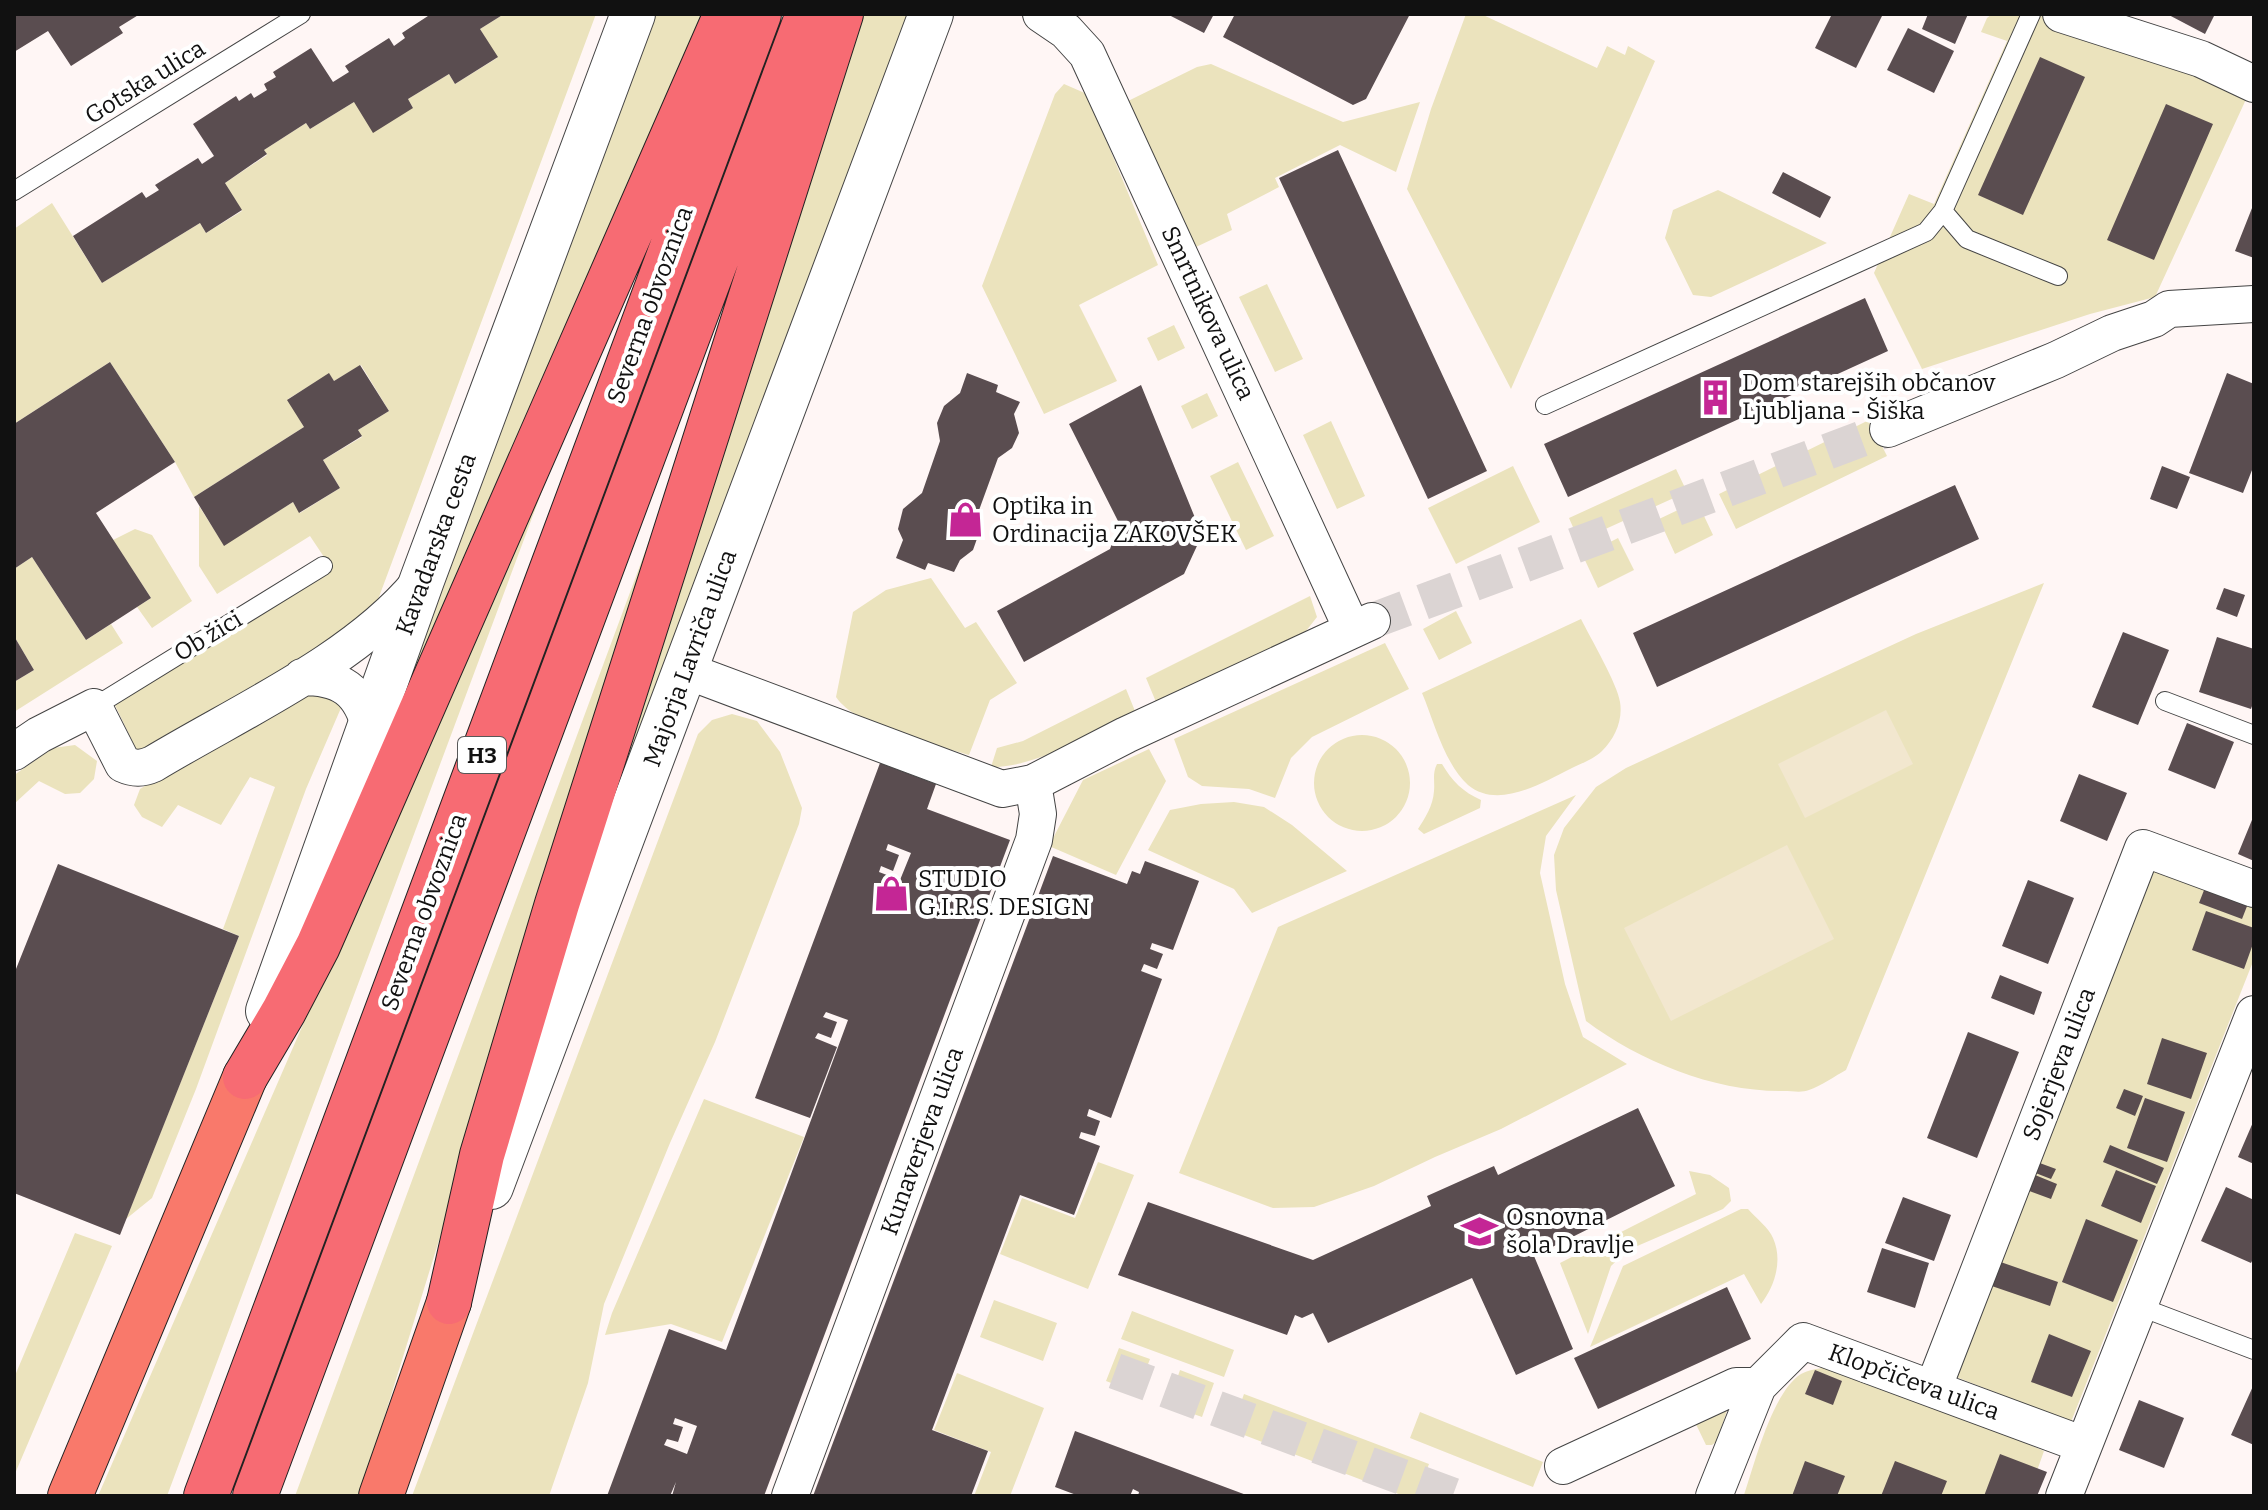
<svg xmlns="http://www.w3.org/2000/svg" width="2268" height="1510" font-family="Bitter,serif">
	<rect width="100%" height="100%" fill="#fff6f5"/>
	<path fill="#ebe3bd" d="M504 14H596L376 605 325 647 138 753 114 703 330 566 310 536 217 594 199 566V506L224 545 293 502 300 513 340 488 323 460 362 437 358 430 389 411 361 365 334 381 329 374 288 399 304 427 194 497 175 462 110 362 14 424V229L52 203 102 283 200 223 206 233 242 211 225 183 267 155 264 150 306 123 310 129 354 102 413 108 408 99 449 74 455 84 497 58 480 29Z
		M653 14H704L326 895Z
		M858 14H920L557 981Z
		M1466 14H1481L1597 68 1607 46 1625 55 1628 46 1655 61 1511 389 1407 189 1431 109Z
		M1992 14H2035L2055 20 2248 95 2155 297 2090 314 1922 369 1874 273 1909 194 1934 204 2007 41 1981 32 1987 18Z
		M1211 64 1343 122 1420 102 1396 172 1340 145 1275 178 1279 187 1227 214 1232 230 1196 247 1126 102 1197 67Z
		M1064 84 1087 94 1158 265 1079 305 1117 381 1044 414 982 286 1055 94Z
		M1718 190 1827 243 1711 297 1693 295 1665 238 1673 210Z
		M1267 284 1303 359 1275 372 1239 297Z
		M1174 325 1185 348 1158 361 1147 338Z
		M585 376 167 1496H98Z
		M1207 393 1218 416 1192 429 1181 406Z
		M1869 420 1887 456 1736 529 1719 494Z
		M1331 421 1365 496 1337 509 1303 435Z
		M685 444 360 1496H295Z
		M1238 462 1274 536 1246 550 1210 476Z
		M1513 466 1540 522 1456 564 1428 508Z
		M1676 469 1687 492 1579 541 1569 518Z
		M1697 501 1713 535 1675 554 1659 519Z
		M135 529 152 535 192 601 152 628 137 607 151 598 113 540Z
		M1618 538 1634 570 1598 588 1583 556Z
		M32 557 86 640 111 624 123 643 14 712V682L34 670 14 636V569Z
		M931 578 965 628 976 622 1017 683 990 700 969 755C933 744 856 727 836 697L853 612 886 590Z
		M2044 583 1846 1070C1835 1076 1821 1086 1809 1090 1802 1093 1792 1091 1784 1091 1715 1092 1641 1062 1586 1021L1556 890 1554 855 1564 828 1596 787 1626 768 1916 634Z
		M1310 596 1317 617 1306 631 1281 647 1156 702 1146 678Z
		M1456 611 1472 643 1439 660 1423 629Z
		M1581 619C1590 637 1618 685 1620 702 1623 720 1615 738 1602 751 1594 759 1580 764 1570 769 1542 783 1498 810 1468 785 1444 763 1434 721 1422 693Z
		M1385 643 1409 689 1312 737 1291 758 1275 798 1249 789 1202 786 1188 777 1174 739Z
		M310 688 347 694 306 789 196 1089 152 1198 126 1219 239 936 223 929 275 787 250 777 221 825 178 805 162 827 142 817 134 805 140 789 262 713Z
		M1126 689 1135 711C1091 732 1041 767 991 767L997 748 1023 741Z
		M732 714 757 721 780 752 802 808 799 824 715 1042 670 1143 604 1304 588 1383 549 1496H412L698 734 712 720Z
		M1314 783a48 48 0 1 1 96 0a48 48 0 1 1-96 0Z
		M75 745 97 761 94 779 80 793 65 794 39 781 14 804V776L17 773 53 748Z
		M1149 749 1166 781 1116 875 1049 846 1083 780Z
		M1437 764H1442C1452 781 1463 792 1481 800L1480 808 1424 834 1418 829C1425 818 1433 806 1434 791 1435 781 1432 774 1437 764Z
		M1576 795 1546 836 1540 873 1565 984 1583 1037 1627 1064 1501 1129 1435 1157 1374 1186 1314 1207 1273 1208 1179 1173 1278 927Z
		M1234 802 1264 807 1292 825 1347 871 1252 913 1234 889 1148 850 1170 810 1201 804Z
		M2154 861 2254 900V959L2071 1422 1951 1375Z
		M704 1099 804 1137 722 1342 671 1324 605 1335 612 1313Z
		M1098 1162 1134 1175 1088 1289 1000 1254 1022 1198 1075 1218Z
		M1689 1171 1710 1175 1729 1188 1731 1201 1723 1209 1628 1250 1611 1266 1588 1334 1560 1263 1696 1194Z
		M1741 1209H1748C1756 1218 1769 1228 1773 1238 1783 1260 1775 1286 1761 1304L1744 1274 1590 1347 1623 1266Z
		M75 1233 112 1246 14 1476V1378Z
		M994 1300 1057 1323 1043 1361 980 1337Z
		M1132 1311 1234 1350 1224 1377 1121 1339Z
		M1119 1348 1150 1359 1137 1393 1106 1381Z
		M1825 1367 1923 1399 2044 1451 2028 1496 1744 1495C1755 1462 1772 1393 1801 1374 1808 1370 1818 1369 1825 1367Z
		M1180 1370 1214 1383 1202 1417 1168 1405Z
		M957 1373 1044 1408 1010 1496H974L991 1452 934 1430Z
		M1244 1394 1429 1464 1417 1496H1404L1231 1430Z
		M1731 1398 1717 1441 1712 1445H1706L1691 1414Z
		M1420 1412 1543 1462 1533 1487 1410 1438Z"/>
	<path fill="#f2e7cf" d="M1886 710 1913 764 1805 818 1778 764Z
		M1787 845 1834 939 1671 1021 1624 928Z"/>
	<path fill="#5a4d50" fill-rule="evenodd" d="M14 14H140L119 27 123 33 71 66 48 31 14 52Z
		M431 14H504L480 29 498 57 455 84 449 74 408 99 413 108 373 133 354 102 310 129 306 123 264 150 267 154 225 183 242 210 206 233 200 223 102 283 73 236 142 192 146 198 159 190 155 185 198 158 202 164 214 156 193 124 236 96 239 101 251 93 254 98 267 90 264 84 276 77 273 72 311 48 333 82 349 72 345 66 389 38 394 46 405 38 402 33Z
		M1167 14H1214L1204 33Z
		M1235 14H1410L1366 99 1353 105 1223 37Z
		M1832 14H1877L1882 16 1856 68 1815 48Z
		M1928 14H1968L1955 44 1922 29Z
		M2167 14H2215L2205 34Z
		M1908 28 1954 51 1934 93 1887 70Z
		M2040 57 2085 77 2023 215 1978 195Z
		M2166 104 2213 124 2154 260 2107 240Z
		M1338 150 1487 471 1428 499 1279 178Z
		M1783 172 1831 197 1820 218 1772 193Z
		M2254 203V258L2235 251Z
		M1865 298 1888 351 1568 497 1544 444Z
		M110 362 175 462 96 513 151 598 86 640 32 557 14 569V424Z
		M360 365 389 411 358 430 362 436 323 460 340 488 299 513 293 502 224 546 194 497 304 427 287 400 329 373 334 381Z
		M967 373 998 385 996 392 1020 402 1014 414 1019 433 1012 448 998 458 978 513 979 533 973 550 960 560 954 572 928 563 925 570 896 558 903 540 898 529 903 509 922 493 940 441 937 423 944 406 960 393Z
		M2227 373 2254 384V465L2243 493 2189 473Z
		M1141 385 1202 535 1184 574 1024 662 997 611 1110 549 1119 523 1069 424Z
		M2162 466 2190 477 2177 509 2150 499Z
		M1955 485 1979 539 1657 687 1633 633Z
		M2224 588 2245 595 2237 617 2216 609Z
		M2123 632 2169 650 2138 725 2092 707Z
		M14 636 34 670 14 682Z
		M2217 637 2254 649V700L2251 709 2199 692Z
		M2187 723 2234 742 2215 789 2168 770Z
		M880 763 936 784 927 809 1010 840 764 1496H672L676 1482 670 1496H607L669 1329 726 1350 848 1020 826 1012 823 1017 837 1022 831 1038 818 1033 815 1038 837 1047 810 1118 755 1098ZM888 844 911 853 900 880 879 872 881 866 893 871 899 855 886 850ZM675 1418 697 1426 687 1454 664 1445 667 1439 678 1442 683 1427 673 1424Z
		M2079 774 2127 793 2107 841 2060 821Z
		M2254 815V861L2238 854Z
		M1053 856 1127 884 1132 871 1140 874 1145 861 1199 881 1173 950 1152 943 1150 949 1163 954 1157 969 1144 964 1141 971 1162 979 1111 1118 1089 1109 1087 1116 1100 1121 1095 1136 1081 1132 1079 1138 1100 1146 1074 1215 1020 1195 932 1430 988 1451 971 1496H813Z
		M58 864 239 936 120 1235 14 1193V974Z
		M2028 880 2074 898 2048 964 2002 946Z
		M2208 880 2251 896 2242 919 2199 903Z
		M2206 911 2254 928V941L2244 969 2192 950Z
		M2000 975 2042 992 2034 1015 1991 998Z
		M1968 1032 2019 1052 1977 1158 1927 1138Z
		M2162 1038 2207 1053 2191 1099 2147 1084Z
		M2124 1089 2143 1096 2135 1116 2116 1108Z
		M2145 1098 2185 1112 2167 1162 2127 1148Z
		M1638 1108 1675 1186 1534 1256 1573 1349 1516 1375 1472 1278 1328 1343 1313 1313 1302 1318 1295 1315 1287 1335 1118 1275 1148 1202 1313 1260 1431 1206 1427 1196 1494 1166 1498 1175Z
		M2254 1120V1164L2238 1157Z
		M2110 1145 2164 1168 2157 1184 2103 1162Z
		M2037 1162 2056 1169 2051 1179 2033 1172Z
		M2116 1170 2156 1186 2141 1223 2101 1206Z
		M2030 1173 2057 1184 2051 1199 2024 1189Z
		M2226 1187 2254 1200V1257L2251 1263 2201 1241Z
		M1903 1197 1951 1215 1934 1261 1885 1243Z
		M2086 1219 2138 1240 2113 1302 2062 1282Z
		M1882 1248 1929 1263 1915 1308 1867 1292Z
		M1992 1259 2058 1282 2050 1306 1983 1283Z
		M1727 1287 1751 1339 1598 1409 1574 1358Z
		M2049 1334 2091 1351 2072 1397 2031 1382Z
		M1815 1370 1842 1381 1833 1405 1805 1394Z
		M2254 1384V1445L2231 1435Z
		M2139 1400 2184 1418 2164 1468 2119 1450Z
		M1075 1431 1249 1496H1138L1139 1492 1133 1489 1130 1496H1079L1055 1487Z
		M2000 1454 2047 1472 2037 1496H1984Z
		M1805 1461 1845 1476 1837 1496H1792Z
		M1895 1461 1947 1481 1941 1496H1881Z"/>
	<g fill="none" stroke-linecap="round" stroke-linejoin="round">
		<path stroke="#dbd4d3" stroke-width="36" stroke-dasharray="36 18" stroke-linecap="butt" d="M1372 621 1888 429
			M1115 1371 1454 1496"/>
		<defs>
			<path id="service" d="M14 191 301 14
				M1943 211 1967 239 2058 276
				M1545 405 1926 232 1943 211 2031 14
				M2165 701 2254 735
				M94 707 323 566
				M2138 1306 2254 1350"/>
			<path id="minor" d="M1041 14 1066 31 1087 54 1352 629
				M2061 14 2201 59 2254 84
				M1888 429 2056 360 2112 333 2154 319 2169 309 2254 304
				M687 671 1002 789 1033 783 1038 814 1034 840 790 1496
				M302 677C341 677 360 690 370 728
				M14 752 39 735 94 707 123 764C134 769 142 769 153 764 239 712 354 661 418 584
				M1033 783 1126 735 1372 621
				M1933 1389 2143 848 2254 889
				M1563 1466 1736 1386H1758L1803 1341 2084 1445
				M1714 1496 1758 1386
				M2064 1496 2254 1014"/>
			<path id="tertiary" d="M268 1011 422 580 633 14
				M491 1187 931 14"/>
			<path id="primary" d="M70 1496 245 1077
				M381 1496 449 1302"/>
			<path id="trunk" d="M245 1077 284 1011 318 946 726 14
				M449 1302 482 1155 557 904 841 14
				M206 1496 759 14
				M255 1496 808 14"/>
		</defs>
		<use href="#service" stroke="#444" stroke-width="20"/>
		<use href="#minor" stroke="#444" stroke-width="38"/>
		<use href="#tertiary" stroke="#444" stroke-width="46"/>
		<use href="#primary" stroke="#222" stroke-width="46"/>
		<use href="#trunk" stroke="#222" stroke-width="46"/>
		<use href="#service" stroke="#fff" stroke-width="18"/>
		<use href="#minor" stroke="#fff" stroke-width="36"/>
		<use href="#tertiary" stroke="#fff" stroke-width="44"/>
		<use href="#primary" stroke="#f9796b" stroke-width="44"/>
		<use href="#trunk" stroke="#f76b73" stroke-width="44"/>
	</g>
	<defs>
		<symbol id="building-bare" viewBox="-9 -9 18 18"><path d="M-4-6H4V6H1V3H-1V6H-4ZM-2.5-4.3h1.7v1.8h-1.7ZM.8-4.3h1.7v1.8H.8ZM-2.5-1h1.7V.8h-1.7ZM.8-1h1.7V.8H.8Z" fill="#c42695" stroke="#fff" stroke-width="2.5" paint-order="stroke"/></symbol>
		<symbol id="shop-bare" viewBox="-9 -9 18 18"><path d="M-5-2.5h2.3a2.7 3.5 0 0 1 5.4 0H5L5.5 6h-11ZM-1.5-2.5h3a1.5 2.3 0 0 0-3 0Z" fill="#c42695" stroke="#fff" stroke-width="2.5" paint-order="stroke"/></symbol>
		<symbol id="school-bare" viewBox="-9 -9 18 18"><path d="M0-5L7-2L0 1L-7-2ZM-4 1L0 2.5L4 1V4Q0 6-4 4Z" fill="#c42695" stroke="#fff" stroke-width="2.5" paint-order="stroke"/></symbol>
	</defs>
	<g fill-rule="evenodd">
		<use href="#building-bare" x="1690" y="372" width="51" height="51"/>
		<use href="#shop-bare" x="940" y="494" width="51" height="51"/>
		<use href="#shop-bare" x="866" y="868" width="51" height="51"/>
		<use href="#school-bare" x="1454" y="1206" width="51" height="51"/>
	</g>
	<g text-anchor="middle" dominant-baseline="central" stroke-width="8" stroke-linejoin="round" paint-order="stroke">
		<rect fill="#fff" stroke="#585858" stroke-width="2" x="458" y="737" width="48" height="36" rx="6"/>
		<g font-size="22" font-weight="bold" fill="#111">
			<text x="482" y="755">H3</text>
		</g>
		<g font-size="24" fill="#111" stroke="#fff">
			<text transform="translate(145 82) rotate(-32)">Gotska ulica</text>
			<text transform="translate(650 305) rotate(-70)">Severna obvoznica</text>
			<text transform="translate(1208 313) rotate(65)">Smrtnikova ulica</text>
			<text transform="translate(436 544) rotate(-70)">Kavadarska cesta</text>
			<text transform="translate(208 636) rotate(-31)">Ob žici</text>
			<text transform="translate(690 658) rotate(-70)">Majorja Lavriča ulica</text>
			<text transform="translate(424 912) rotate(-70)">Severna obvoznica</text>
			<text transform="translate(2059 1064) rotate(-69)">Sojerjeva ulica</text>
			<text transform="translate(922 1141) rotate(-70)">Kunaverjeva ulica</text>
			<text transform="translate(1914 1382) rotate(20)">Klopčičeva ulica</text>
		</g>
		<g font-size="24" fill="#111" stroke="#fff" text-anchor="start">
			<text x="1742" y="383">Dom starejših občanov<tspan x="1742" dy="28">Ljubljana - Šiška</tspan></text>
			<text x="992" y="506">Optika in<tspan x="992" dy="28">Ordinacija ZAKOVŠEK</tspan></text>
			<text x="918" y="879">STUDIO<tspan x="918" dy="28">G.I.R.S. DESIGN</tspan></text>
			<text x="1506" y="1217">Osnovna<tspan x="1506" dy="28">šola Dravlje</tspan></text>
		</g>
	</g>
	<rect width="2268" height="1510" fill="none" stroke="#111111" stroke-width="32"/>
</svg>
